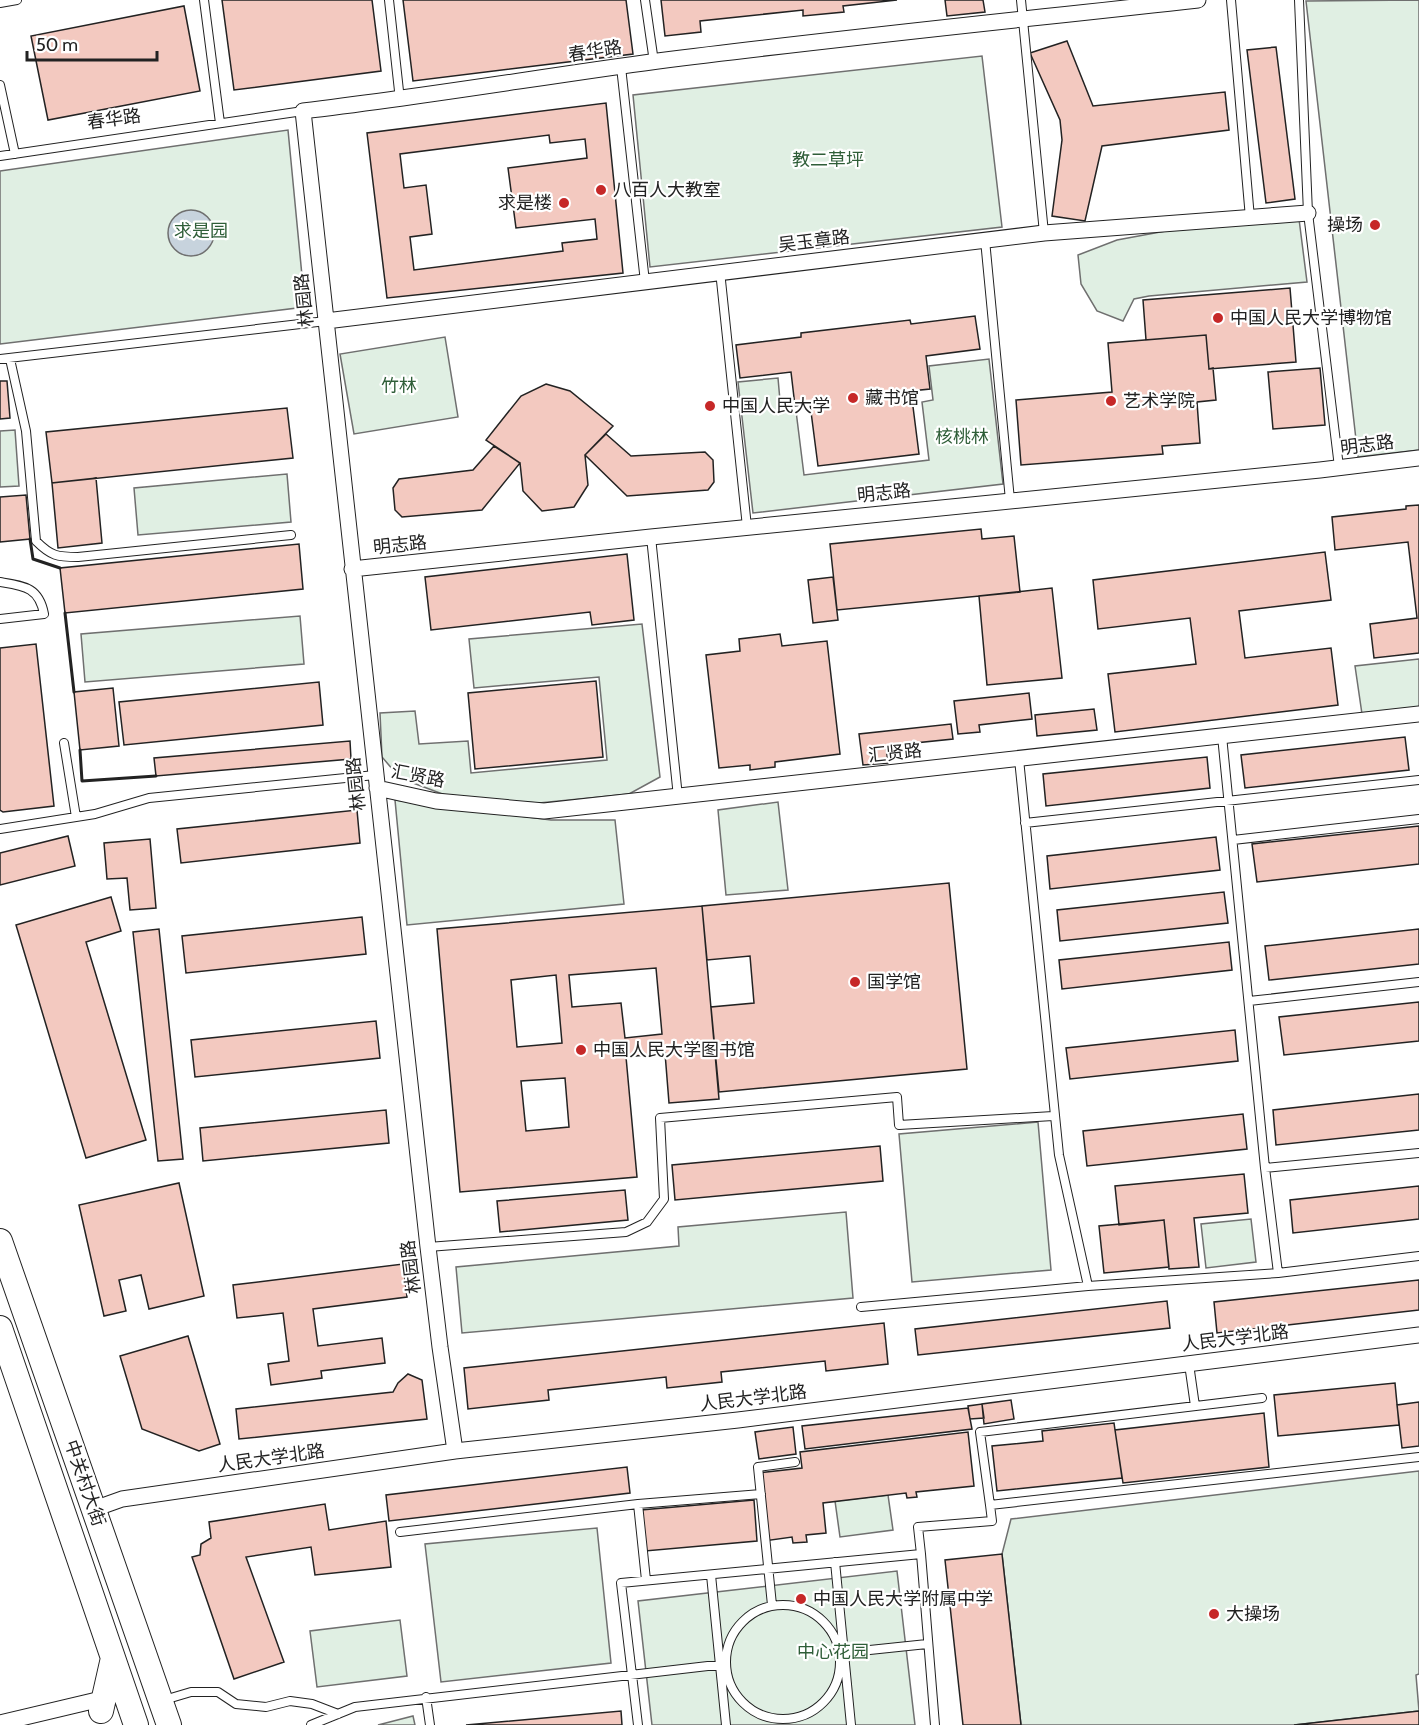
<svg xmlns="http://www.w3.org/2000/svg" width="1419" height="1725" font-family="Cabin,'Noto Sans SC',sans-serif">
	<rect width="100%" height="100%" fill="#fff"/>
	<path fill="#e0efe3" stroke="#6f6f6f" stroke-width="1.5" d="M1419 0V450L1358 457 1306 1Z
		M982 56 1002 227 650 267 633 95Z
		M288 130 305 307 0 344V171Z
		M1299 219 1307 282 1149 296 1134 299 1123 321 1097 311 1081 284 1078 255 1117 240 1171 230Z
		M445 337 458 417 354 434 340 354Z
		M989 359 1003 484 753 513 738 382 778 378 781 412 796 411 804 475 929 460 922 402 933 400 929 366Z
		M15 430 19 486 0 487V431Z
		M287 474 291 522 138 535 134 488Z
		M300 616 304 664 85 682 81 634Z
		M642 624 660 777 629 794 539 803 453 798 400 778 382 757 380 713 415 711 419 744 468 741 471 773 607 760 599 677 474 688 469 639Z
		M1419 659V708L1362 714 1355 666Z
		M395 800 551 820H615L624 904 407 925Z
		M778 802 788 890 726 895 718 810Z
		M1038 1122 1051 1270 912 1282 899 1134Z
		M846 1212 853 1298 462 1333 456 1267 679 1246 678 1227Z
		M1251 1219 1256 1262 1206 1268 1201 1224Z
		M1419 1471V1674L1416 1675 1419 1711 1294 1725H1021L1002 1554 1011 1519Z
		M888 1495 893 1530 840 1537 835 1501Z
		M597 1528 611 1663 441 1682 425 1544Z
		M897 1571 915 1725H652L638 1601Z
		M400 1620 407 1676 317 1687 310 1631Z
		M413 1716 415 1725H378Z"/>
	<path fill="#c7d3dd" stroke="#6f6f6f" stroke-width="1.5" d="M168 233a23 23 0 1 1 46 0a23 23 0 1 1-46 0Z"/>
	<path fill="#f3c9c0" stroke="#222" stroke-width="1.5" fill-rule="evenodd" d="M222 0H372L381 71 234 90Z
		M403 0H626L633 54 413 81Z
		M661 0H897L843 6 844 12 803 16V10L700 21 701 32 665 36Z
		M945 0H983L985 12 947 16Z
		M184 6 200 91 48 120 31 36Z
		M1067 41 1093 106 1225 92 1229 130 1102 146 1085 221 1052 216 1062 140 1060 120 1030 53Z
		M1276 47 1295 199 1266 203 1247 50Z
		M606 103 623 273 387 298 367 133ZM549 135 550 143 585 139 587 158 508 168 516 228 595 219 597 239 562 243 563 251 414 270 410 237 432 234 426 185 404 188 400 154Z
		M1290 288 1296 362 1209 369 1206 335 1146 340 1143 300Z
		M975 316 980 349 926 356 930 389 911 391 919 454 818 466 810 404 795 406 791 372 740 378 736 345 801 337V333L910 320 911 324Z
		M1206 335 1209 369 1213 368 1216 400 1197 402 1200 443 1162 446 1163 454 1021 465 1016 400 1112 392 1108 343Z
		M1320 368 1325 425 1273 429 1268 372Z
		M0 381H7L10 418 0 419Z
		M546 384 570 391 613 426 585 455 588 485 574 507 542 511 523 491 520 463 486 440 521 396Z
		M287 408 293 458 52 483 46 432Z
		M606 434 631 456 705 452 713 460 714 482 708 490 627 496 585 455Z
		M494 446 520 463 482 510 402 517 395 510 393 488 399 479 473 470Z
		M96 478 102 543 58 548 52 483Z
		M26 495 30 539 0 542V497Z
		M1419 505V653L1374 658 1370 624 1417 618 1408 542 1335 550 1332 517 1406 509V506Z
		M981 529 982 539 1014 536 1020 592 837 610 830 544Z
		M299 544 303 589 65 613 60 568Z
		M1325 552 1331 600 1239 611 1245 658 1331 648 1338 705 1115 732 1108 674 1196 664 1190 618 1098 629 1093 580Z
		M627 554 634 620 592 625 590 612 431 630 425 577Z
		M833 577 838 620 813 623 808 580Z
		M1052 588 1062 678 987 685 979 596Z
		M780 634 782 646 827 641 840 754 775 762V767L750 770V765L719 768 706 655 740 651 739 639Z
		M36 644 54 806 3 812 0 810V648Z
		M596 681 603 757 475 769 468 693Z
		M319 682 323 725 124 745 119 702Z
		M113 688 119 746 80 750 74 692Z
		M1029 693 1032 719 979 725 980 732 958 734 954 701Z
		M1094 709 1097 730 1037 736 1035 715Z
		M951 724 953 739 886 746 888 763 863 765 859 734Z
		M1405 737 1409 770 1245 788 1241 755Z
		M350 741 351 759 156 776 154 758Z
		M1207 757 1210 788 1046 806 1043 774Z
		M357 810 360 843 181 863 177 829Z
		M1419 826V864L1257 882 1252 844Z
		M68 836 75 866 0 885V853Z
		M1216 837 1220 870 1050 889 1047 856Z
		M150 839 156 908 130 910 127 878 107 879 104 843Z
		M949 883 967 1069 719 1092 711 1007 754 1003 750 956 707 960 702 906Z
		M1224 892 1228 923 1060 941 1057 910Z
		M111 897 121 931 86 942 146 1140 86 1158 16 925Z
		M702 906 719 1099 669 1103 665 1053 626 1057 637 1177 460 1192 437 929ZM656 968 662 1034 625 1038 621 1003 572 1007 569 975ZM556 975 562 1043 517 1047 511 980ZM565 1078 569 1127 526 1131 521 1081Z
		M362 917 366 954 186 973 182 936Z
		M159 929 183 1159 158 1161 133 932Z
		M1419 929V964L1269 980 1265 946Z
		M1229 942 1232 970 1062 989 1059 960Z
		M1419 1002V1041L1284 1055 1279 1017Z
		M376 1021 380 1058 195 1077 191 1040Z
		M1235 1030 1238 1061 1070 1079 1066 1048Z
		M1419 1094V1130L1276 1145 1273 1110Z
		M386 1110 389 1143 203 1161 200 1128Z
		M1243 1114 1247 1149 1087 1166 1083 1131Z
		M880 1146 883 1181 675 1200 672 1165Z
		M1244 1174 1248 1213 1194 1218 1199 1267 1169 1269 1164 1220 1119 1225 1115 1186Z
		M179 1183 204 1296 149 1309 141 1275 119 1280 126 1311 104 1316 79 1205Z
		M1419 1186V1219L1293 1233 1290 1200Z
		M625 1190 628 1220 500 1232 497 1201Z
		M1164 1220 1169 1267 1104 1273 1099 1226Z
		M403 1264 407 1297 313 1309 318 1346 382 1338 385 1363 321 1371 322 1378 271 1385 268 1364 289 1361 283 1313 237 1318 233 1285Z
		M1419 1280V1310L1217 1333 1214 1302Z
		M1167 1301 1170 1328 918 1355 915 1329Z
		M884 1323 888 1364 826 1371 825 1361 721 1372 722 1382 667 1388 666 1377 548 1390 549 1400 468 1409 464 1368Z
		M188 1336 220 1444 199 1451 142 1429 120 1356Z
		M408 1374 422 1380 427 1419 239 1439 236 1409 393 1392 398 1383Z
		M1395 1383 1399 1425 1278 1436 1274 1395Z
		M1011 1400 1014 1419 984 1424 982 1404Z
		M1419 1402V1446L1402 1448 1397 1405Z
		M982 1404 984 1418 970 1419 968 1406Z
		M968 1408 972 1429 805 1449 802 1426Z
		M1264 1413 1269 1467 1123 1483 1115 1430Z
		M1114 1423 1122 1478 997 1491 992 1446 1043 1441 1042 1431Z
		M793 1427 796 1454 759 1459 755 1432Z
		M968 1432 974 1486 916 1492 917 1497 907 1498 906 1493 823 1503 826 1533 806 1535 807 1542 793 1543 792 1537 764 1541 757 1473 802 1468 800 1452Z
		M627 1467 630 1493 389 1521 386 1495Z
		M754 1500 757 1541 645 1551 641 1510Z
		M325 1504 329 1530 386 1521 391 1567 315 1575 311 1547 246 1557 284 1662 234 1679 192 1557 200 1555 201 1544 211 1538 209 1522Z
		M1002 1554 1021 1725H963L945 1560Z
		M621 1711 622 1725H466Z
		M1419 1711V1725H1294Z"/>
	<g fill="none" stroke-linecap="round" stroke-linejoin="round">
		<defs>
			<path id="lane" d="M204 0 220 123
				M389 0 400 100
				M645 0 654 62
				M1021 0 1044 233
				M1231 0 1250 218
				M1299 0 1308 213 1339 467
				M0 3 17 0
				M621 67 645 282
				M0 85 15 154
				M0 156 303 111
				M985 240 1010 500
				M720 271 747 527
				M0 359 326 321
				M10 359 26 431 36 541C51 556 57 557 78 557L291 535
				M651 537 678 797
				M0 582C24 586 39 587 44 614L0 619
				M1222 736 1265 1168 1278 1273
				M64 743 76 817
				M1019 759 1059 1155 1088 1286
				M1025 823 1419 780
				M0 829 95 814 149 798 375 775
				M1233 840 1419 819
				M1249 1001 1419 982
				M1265 1168 1419 1153
				M428 1247 626 1232 647 1222 664 1199 660 1118 897 1097 899 1125 1053 1116
				M861 1307 1088 1286 1278 1273 1419 1256
				M1189 1364 1195 1406
				M990 1505 980 1432 1262 1398
				M400 1532 638 1504
				M921 1554 918 1527 992 1521 990 1505 1419 1457
				M835 1562 851 1725
				M711 1575 726 1725
				M646 1580 638 1504 761 1494
				M726 1662a57 57 0 1 1 114 0a57 57 0 1 1-114 0Z
				M772 1605 758 1467 795 1462
				M841 1653 927 1644
				M426 1697 430 1725
				M164 1700 191 1692H218L236 1704 266 1707 290 1701 312 1704 338 1714
				M311 1725 355 1707 725 1664
				M638 1725 621 1583 921 1554 935 1725"/>
			<path id="street" d="M326 321 1044 233 1308 213
				M352 569 651 537 1320 470 1419 458
				M377 788 436 801 544 811 1419 714
				M455 1451 440 1347 428 1247 303 111C422 97 540 77 658 61 838 38 1018 20 1198 0
				M94 1509 122 1499 455 1451 738 1420 1419 1335
				M0 1723 97 1700"/>
			<path id="primary" d="M0 1241 169 1725
				M0 1328 136 1725
				M101 1711 113 1658"/>
		</defs>
		<use href="#lane" stroke="#222" stroke-width="10"/>
		<use href="#street" stroke="#222" stroke-width="17"/>
		<use href="#primary" stroke="#222" stroke-width="26"/>
		<use href="#lane" stroke="#fff" stroke-width="8"/>
		<use href="#street" stroke="#fff" stroke-width="15"/>
		<use href="#primary" stroke="#fff" stroke-width="24"/>
		<path stroke="#222" stroke-width="3" d="M30 539 33 559 60 568
			M65 613 74 692
			M80 750 82 781 156 776"/>
	</g>
	<g fill="#c62828" stroke="#fff" stroke-width="2">
		<circle cx="601" cy="190" r="6"/>
		<circle cx="564" cy="203" r="6"/>
		<circle cx="1375" cy="225" r="6"/>
		<circle cx="1218" cy="318" r="6"/>
		<circle cx="853" cy="398" r="6"/>
		<circle cx="1111" cy="401" r="6"/>
		<circle cx="710" cy="406" r="6"/>
		<circle cx="855" cy="982" r="6"/>
		<circle cx="581" cy="1050" r="6"/>
		<circle cx="801" cy="1599" r="6"/>
		<circle cx="1214" cy="1614" r="6"/>
	</g>
	<g text-anchor="middle" dominant-baseline="central" stroke-width="4.5" stroke-linejoin="round" paint-order="stroke">
		<g font-size="18" fill="#222" stroke="#fff">
			<text transform="translate(595 51) rotate(-9)">春华路</text>
			<text transform="translate(114 119) rotate(-8)">春华路</text>
			<text transform="translate(814 241) rotate(-7)">吴玉章路</text>
			<text transform="translate(304 300) rotate(-96)">林园路</text>
			<text transform="translate(1367 445) rotate(-7)">明志路</text>
			<text transform="translate(884 493) rotate(-6)">明志路</text>
			<text transform="translate(400 545) rotate(-6)">明志路</text>
			<text transform="translate(895 753) rotate(-6)">汇贤路</text>
			<text transform="translate(418 776) rotate(11)">汇贤路</text>
			<text transform="translate(356 784) rotate(-96)">林园路</text>
			<text transform="translate(411 1267) rotate(-97)">林园路</text>
			<text transform="translate(1235 1338) rotate(-7)">人民大学北路</text>
			<text transform="translate(753 1398) rotate(-7)">人民大学北路</text>
			<text transform="translate(271 1458) rotate(-8)">人民大学北路</text>
			<text transform="translate(85 1483) rotate(71)">中关村大街</text>
		</g>
		<g font-size="18" fill="#2f5e38" stroke="#fff">
			<text x="828" y="160">教二草坪</text>
			<text x="201" y="231">求是园</text>
			<text x="399" y="386">竹林</text>
			<text x="962" y="437">核桃林</text>
			<text x="833" y="1652">中心花园</text>
		</g>
		<g font-size="18" fill="#222" stroke="#fff" text-anchor="start">
			<text x="613" y="190">八百人大教室</text>
			<text x="552" y="203" text-anchor="end">求是楼</text>
			<text x="1363" y="225" text-anchor="end">操场</text>
			<text x="1230" y="318">中国人民大学博物馆</text>
			<text x="865" y="398">藏书馆</text>
			<text x="1123" y="401">艺术学院</text>
			<text x="722" y="406">中国人民大学</text>
			<text x="867" y="982">国学馆</text>
			<text x="593" y="1050">中国人民大学图书馆</text>
			<text x="813" y="1599">中国人民大学附属中学</text>
			<text x="1226" y="1614">大操场</text>
		</g>
	</g>
	<path d="M27 51v9h130v-9" fill="none" stroke="#222222" stroke-width="3"/>
	<text x="36" y="51" font-size="18" fill="#222222" stroke="#ffffff" stroke-width="4.5" paint-order="stroke">50 m</text>
</svg>
